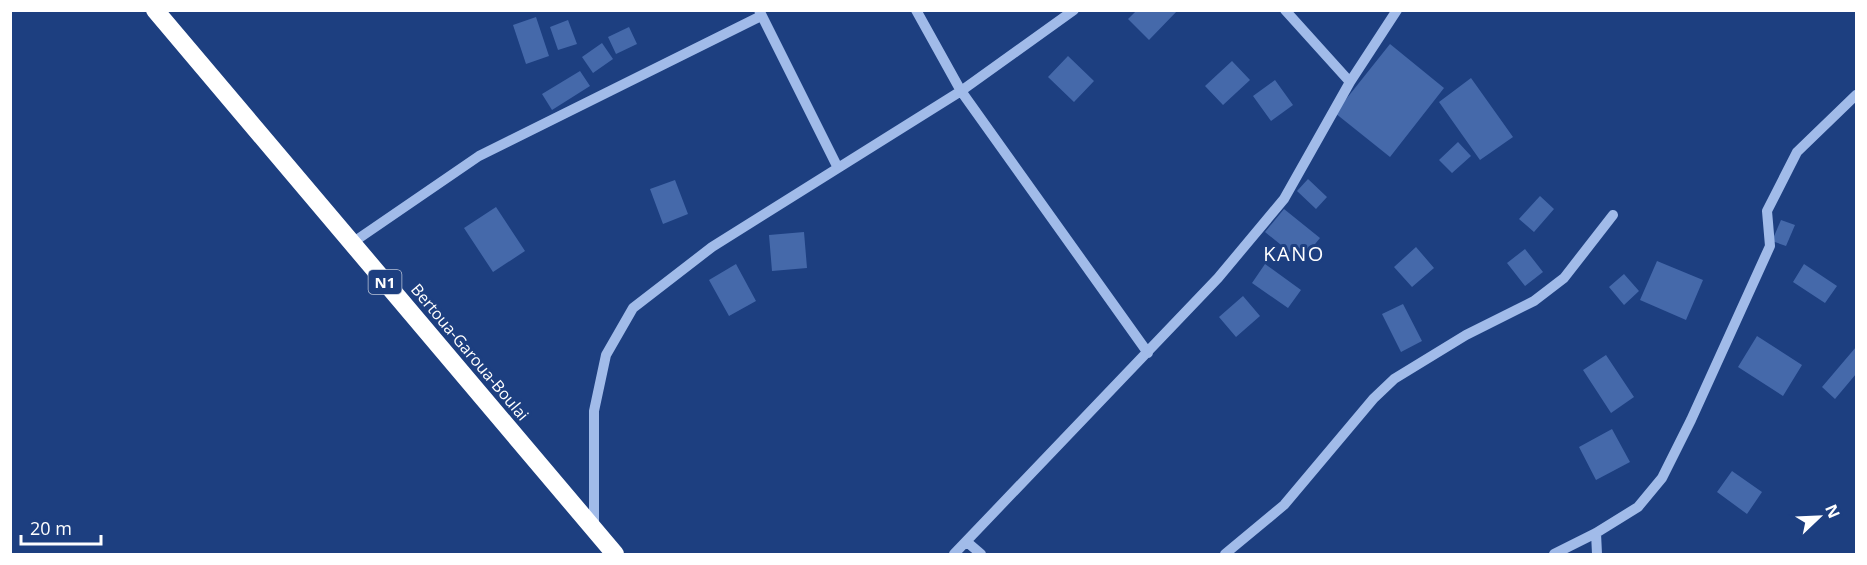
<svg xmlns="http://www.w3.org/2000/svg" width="1867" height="565" font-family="'Open Sans',sans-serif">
	<rect width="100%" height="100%" fill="#1d3f80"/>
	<path fill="#4569aa" d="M1137 10H1178L1149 40 1128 19Z
		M536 17 549 56 526 64 513 25Z
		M568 20 577 44 558 50 550 27Z
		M629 27 637 44 616 54 608 37Z
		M602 43 613 59 593 73 582 57Z
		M1390 44 1444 88 1390 157 1335 113Z
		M1068 56 1094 81 1074 102 1048 77Z
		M1232 61 1250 80 1223 105 1205 86Z
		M580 71 590 86 552 110 542 94Z
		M1471 78 1513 137 1480 160 1439 102Z
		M1275 80 1293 105 1271 121 1253 96Z
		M1458 142 1471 156 1452 173 1439 160Z
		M1308 179 1327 197 1316 209 1297 191Z
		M675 180 688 214 663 224 650 189Z
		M1540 196 1554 209 1534 232 1519 219Z
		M496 207 525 251 493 272 464 228Z
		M1284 209 1320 238 1301 261 1265 232Z
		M1781 220 1795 225 1786 246 1772 241Z
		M804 232 807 268 772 271 769 235Z
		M1416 247 1434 268 1412 287 1394 267Z
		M1525 249 1543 272 1525 286 1507 263Z
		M1657 261 1703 280 1686 320 1640 300Z
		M736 264 756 301 729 316 709 280Z
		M1265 264 1301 290 1288 308 1252 283Z
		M1804 264 1837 286 1825 303 1793 282Z
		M1624 274 1639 291 1624 305 1609 287Z
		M1243 296 1260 316 1236 337 1219 317Z
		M1403 304 1422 341 1401 352 1382 314Z
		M1757 336 1802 365 1783 396 1738 367Z
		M1856 347V374L1835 399 1822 387Z
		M1606 355 1634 397 1611 413 1583 370Z
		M1612 429 1630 462 1596 480 1579 447Z
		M1732 471 1762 492 1747 514 1717 492Z"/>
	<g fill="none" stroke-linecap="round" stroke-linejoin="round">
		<path stroke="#a1bbe9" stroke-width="10" d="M759 10 838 168
			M916 10 961 91 1148 353
			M1285 10 1350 82
			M352 243 479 156 761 16
			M594 529V411L606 355 633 308 712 247 961 91 1074 10
			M1596 533 1597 554
			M967 542 981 554
			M954 554 1218 278 1284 199 1350 82 1397 10
			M1225 554 1284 505 1374 398 1394 379 1466 335 1534 301 1564 278 1613 215
			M1554 554 1596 533 1638 507 1662 478 1691 420 1770 246 1767 211 1797 152 1856 95"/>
		<path stroke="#fff" stroke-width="18" d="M155 10 615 554"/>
	</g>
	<g text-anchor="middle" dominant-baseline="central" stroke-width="6" stroke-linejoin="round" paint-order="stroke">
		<rect fill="#1d3f80" stroke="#bbc5d9" stroke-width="1.5" x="368.5" y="270" width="33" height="24" rx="4.5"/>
		<g font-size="15" font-weight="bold" fill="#fff">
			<text x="385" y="282">N1</text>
		</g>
		<g font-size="16" fill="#fff" stroke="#1d3f80">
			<text transform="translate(470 352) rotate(50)">Bertoua-Garoua-Boulai</text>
		</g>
		<g font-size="20" letter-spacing="1.5" fill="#fff" stroke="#1d3f80">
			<text x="1294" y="253">KANO</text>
		</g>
	</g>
	<rect width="1867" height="565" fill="none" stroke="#ffffff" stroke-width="24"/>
	<g transform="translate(1819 517) rotate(67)" stroke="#1d3f80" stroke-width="4.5" paint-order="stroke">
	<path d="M0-4.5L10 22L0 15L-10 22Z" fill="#ffffff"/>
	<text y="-9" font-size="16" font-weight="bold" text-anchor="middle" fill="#ffffff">N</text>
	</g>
	<path d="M21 535v9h80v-9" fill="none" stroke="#ffffff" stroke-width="3"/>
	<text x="30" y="535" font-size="18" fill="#ffffff" stroke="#1d3f80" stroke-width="4.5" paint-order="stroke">20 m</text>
</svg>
